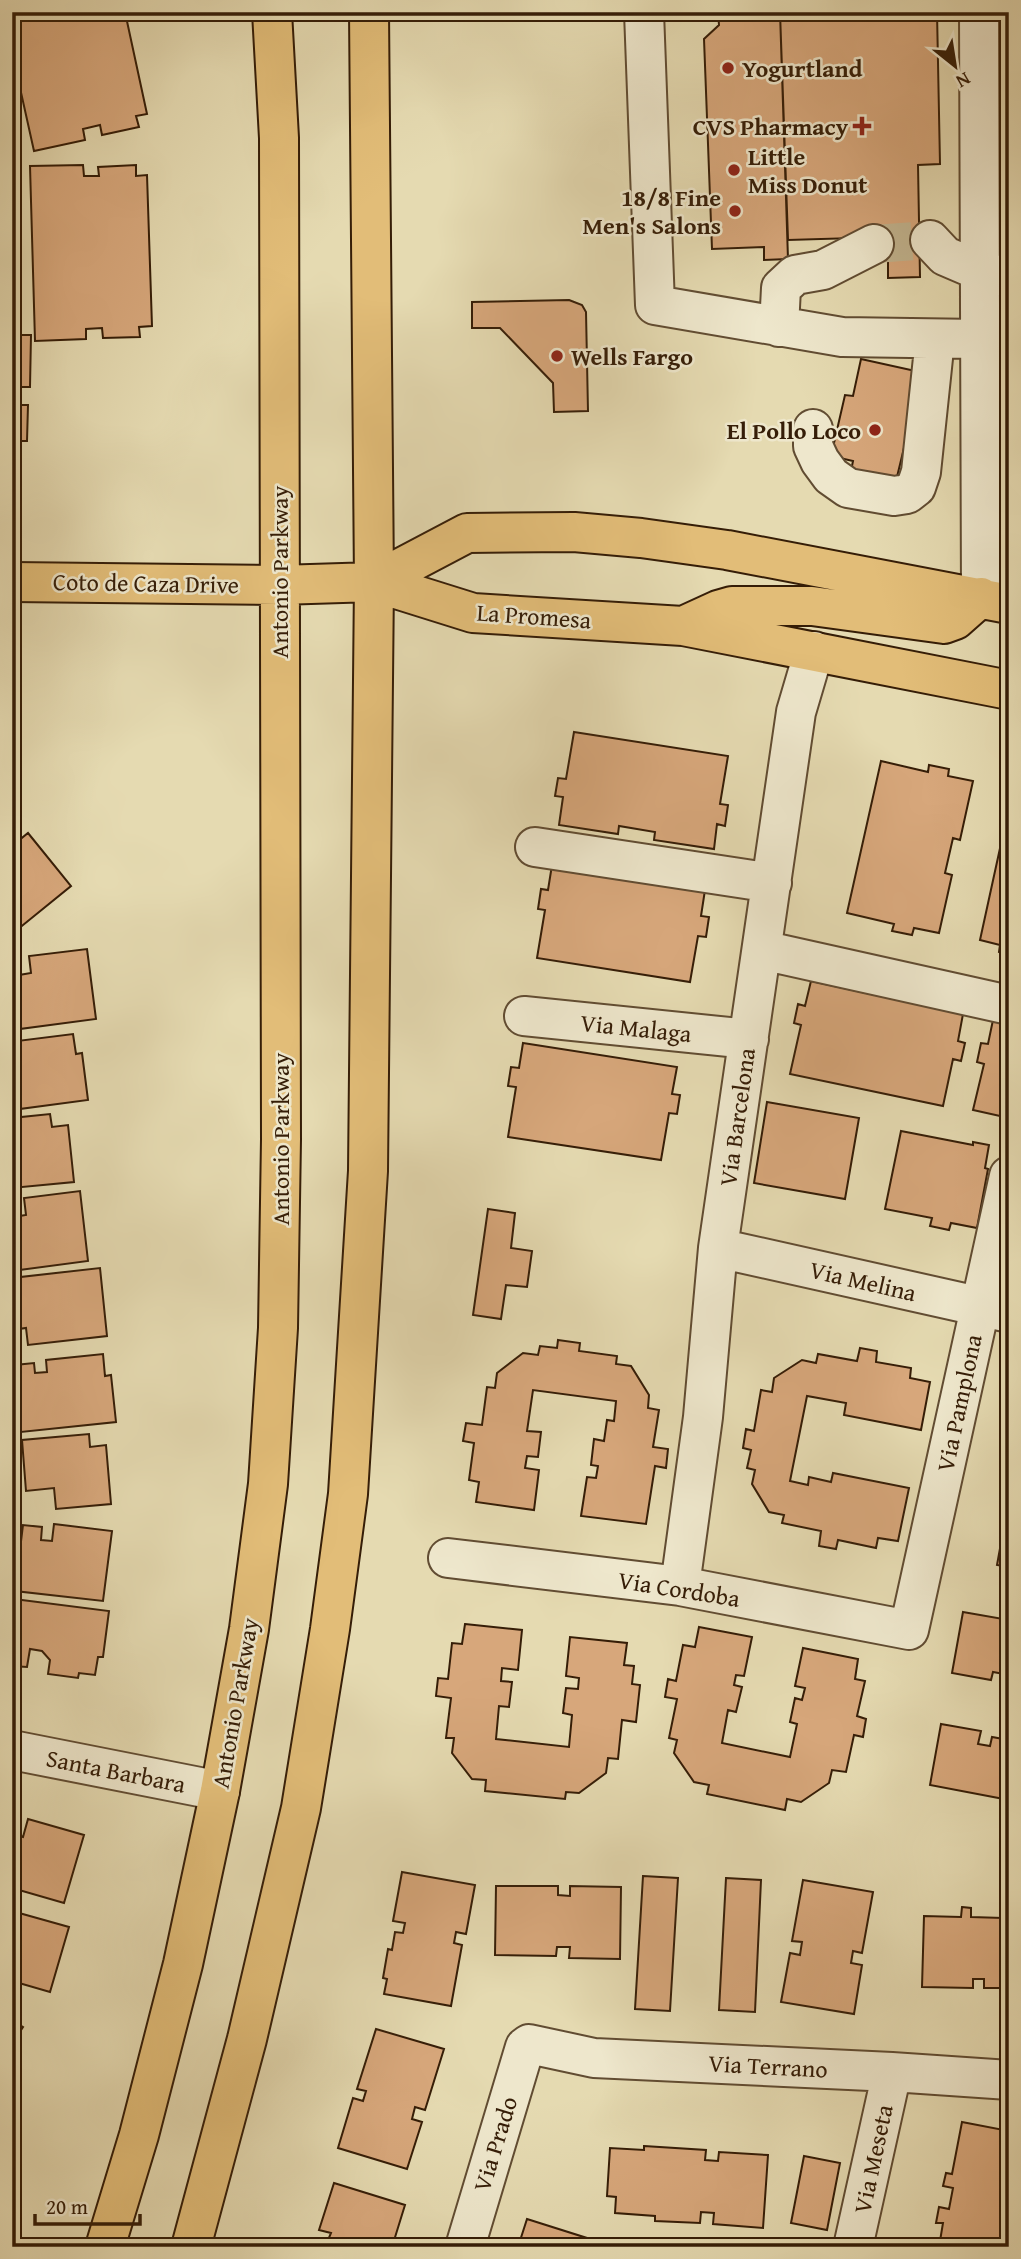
<svg xmlns="http://www.w3.org/2000/svg" width="1021" height="2259" font-family="'Gentium Book Plus',serif">
	<rect width="100%" height="100%" fill="#e5dab1"/>
	<filter id="stains"><feTurbulence type="fractalNoise" baseFrequency=".00286" numOctaves="4"/><feColorMatrix values="0 0 0 0 .2 0 0 0 0 .09 0 0 0 0 .02 0 0 0 .5 -.17"/></filter>
	<radialGradient id="worn" r=".72"><stop offset=".6" stop-color="#630" stop-opacity="0"/><stop offset="1" stop-color="#630" stop-opacity=".3"/></radialGradient>
	<path fill="#d7a77b" stroke="#351d07" stroke-width="2" d="M12 12H125L147 114 136 116 139 127 102 135 100 125 83 129 85 140 34 151 12 52Z
		M718 12H780L788 259 764 260V247L712 249 704 39 719 25Z
		M780 12H937L940 164 918 165 920 277 888 278V237L788 240Z
		M83 165 84 176H99L98 167 136 165V176L147 175 152 326 139 327 140 337 103 338 102 328 86 329V339L35 341 30 166Z
		M569 300 582 305 586 312 588 411 554 412 553 383 500 328H472V302Z
		M12 335H31L30 387H18V405H28L27 441H17V452H12Z
		M861 359 920 372 909 449 904 448 896 481 851 471 853 461 831 456 845 395 853 396Z
		M574 732 728 756 720 804 728 805 725 826 717 824 714 849 654 840 655 832 619 826 618 834 559 825 563 797 555 796 558 778 566 779Z
		M881 761 928 772 929 765 949 769 948 776 973 781 960 840 953 838 945 873 952 875 939 933 914 928 912 935 892 931 894 924 847 913Z
		M1009 807V954L999 952 1000 945 980 940Z
		M28 833 71 886 12 934V846Z
		M552 865 705 890 701 916 709 917 706 937 698 936 690 982 537 958 545 910 538 909 541 889 548 890Z
		M87 949 96 1019 12 1030V963H18L19 975 31 973 29 956Z
		M811 981 963 1014 958 1041 965 1043 961 1061 953 1059 943 1106 790 1074 801 1025 794 1023 798 1004 805 1006Z
		M993 1020 1009 1023V1118L973 1110 984 1064 977 1062 981 1043 988 1044Z
		M73 1034 76 1054 82 1053 88 1100 12 1110V1053L19 1052 17 1041Z
		M523 1043 677 1067 672 1094 680 1095 677 1114 669 1113 661 1160 508 1137 516 1087 508 1086 511 1067 519 1068Z
		M767 1102 859 1118 845 1199 754 1183Z
		M50 1114 52 1127 68 1125 74 1182 12 1188V1118Z
		M901 1131 973 1145V1142L989 1145 985 1168 988 1169 977 1228 951 1223 949 1230 930 1226 932 1218 885 1209Z
		M80 1191 88 1261 12 1271V1211L13 1217 26 1215 24 1198Z
		M488 1209 515 1213 511 1248 532 1251 527 1287 506 1285 501 1319 473 1315Z
		M100 1268 107 1336 28 1345 26 1328 12 1330V1278Z
		M558 1340 580 1343 579 1351 617 1356 616 1364 631 1366 649 1395 648 1408 659 1410 653 1447 668 1449 666 1468 655 1466 646 1524 581 1516 587 1477 596 1478 598 1466 591 1465 594 1439 604 1441 607 1420 614 1421 616 1401 533 1390 527 1431 541 1432 538 1457 527 1456 525 1468 539 1470 534 1510 476 1502 479 1482 469 1480 474 1443 463 1441 466 1423 482 1425 487 1387 495 1388 497 1373 523 1353 538 1355 540 1346 557 1348Z
		M860 1348 877 1351 876 1362 911 1368 910 1378 930 1382 921 1430 844 1415 846 1403 807 1396 790 1481 808 1485 809 1477 831 1482 833 1473 909 1488 898 1541 878 1538 876 1548 838 1540 836 1549 819 1546 821 1531 782 1523 784 1515 769 1512 752 1484 755 1470 747 1468 751 1450 743 1448 746 1429 754 1431 761 1390 772 1392 774 1378 802 1360 816 1363 818 1354 857 1361Z
		M103 1354 105 1376 111 1375 116 1422 21 1432 15 1365 34 1363 35 1373 47 1372 46 1360Z
		M89 1434 90 1447 106 1445 111 1504 56 1509 54 1488 26 1491 22 1440Z
		M1007 1510H1009V1567L997 1565Z
		M54 1524 112 1531 103 1601 15 1591 23 1525 42 1527 41 1540 52 1541Z
		M14 1599 109 1611 103 1657H98L95 1675 79 1673 78 1678 48 1674 50 1660 42 1651 30 1649 27 1667 12 1666Z
		M963 1612 1009 1620V1685L1002 1684 1004 1674 993 1672 991 1680 952 1673Z
		M465 1624 522 1630 518 1670 502 1668 501 1681 512 1682 509 1707 499 1706 496 1739 569 1747 572 1715 563 1713 566 1688 578 1689 579 1678 566 1676 570 1637 627 1643 624 1665 634 1666 632 1684 640 1685 636 1722 622 1720 618 1759 608 1758 606 1773 579 1793 566 1792 565 1799 485 1791 486 1780 472 1779 452 1753 454 1738H446L451 1698 436 1696 438 1678 448 1679 452 1643 462 1644Z
		M699 1627 752 1637 744 1676 736 1675 734 1685 742 1687 736 1712 728 1710 722 1743 790 1757 797 1724 790 1722 795 1698 802 1700 805 1688 795 1686 803 1648 858 1659 855 1679 865 1681 857 1716 866 1719 863 1737 854 1735 846 1772 832 1770 829 1783 801 1802 787 1799 785 1810 707 1794 709 1785 694 1782 674 1753 677 1740 669 1738 677 1699 665 1697 668 1679 676 1681 683 1645 695 1647Z
		M941 1724 981 1731 978 1744 990 1746 992 1737 1009 1740V1800L930 1785Z
		M28 1819 84 1835 64 1903 12 1888V1834L23 1837Z
		M402 1872 475 1885 466 1934 456 1932 454 1943 462 1945 451 2006 384 1994 387 1979 383 1978 388 1949 392 1950 395 1932 403 1933 405 1923 393 1921Z
		M643 1876 678 1878 670 2011 635 2009Z
		M726 1878 761 1880 755 2012 719 2010Z
		M803 1880 873 1892 862 1953 853 1951 851 1963 862 1965 854 2014 781 2002 790 1953 800 1955 802 1942 792 1941Z
		M496 1886H558V1895L570 1896V1886L621 1887 620 1959 569 1958 570 1947H557L556 1956 495 1955Z
		M962 1907 971 1908V1917L1003 1918V1909H1009V1997H1000V1988H984V1979H973V1988L922 1987 924 1916 961 1917Z
		M12 1911 69 1927 50 1992 12 1981Z
		M12 2020 23 2027 12 2044Z
		M376 2029 444 2049 425 2110 415 2107 412 2119 422 2122 407 2169 338 2148 353 2098 363 2101 366 2091 357 2089Z
		M962 2122 1009 2131V2247H939L943 2223H936L939 2207 949 2209 953 2188 943 2186 946 2173 952 2174Z
		M644 2146 706 2150 705 2160 718 2161 719 2152 768 2155 763 2228 713 2224 714 2213 701 2212 700 2223 655 2221V2216L615 2213 616 2197 607 2196 610 2148 644 2150Z
		M804 2156 840 2163 827 2230 791 2223Z
		M334 2183 405 2205 392 2247H318L319 2243 326 2245 331 2233 319 2230Z
		M527 2219 587 2238 584 2247H518Z"/>
	<g fill="none" stroke-linecap="round" stroke-linejoin="round">
		<path stroke="#c2b48f" stroke-width="38" stroke-dasharray="38 19" stroke-linecap="butt" d="M874 244 930 240"/>
		<defs>
			<path id="minor" d="M644 12 655 305 842 337 980 339
				M979 12 981 597
				M930 240 945 256 980 271 1009 277
				M779 327 781 288 795 275 823 270 874 244
				M813 429V446L820 461 831 476 848 488 894 496 907 494 916 487 921 472 935 339
				M535 847 772 883
				M762 950 1009 1005
				M524 1016 749 1039
				M718 1248 1009 1313
				M448 1558 680 1586 909 1630 1009 1176
				M680 1586 703 1417 718 1248 796 712 814 651
				M12 1750 220 1791
				M465 2247 525 2047 529 2044 594 2058 892 2072 1009 2080
				M853 2247 892 2072"/>
			<path id="major" d="M12 582 279 585 374 582 473 613 683 626 1009 690
				M374 582 467 533 574 532 641 538 727 550 1009 604
				M683 626 718 610 732 606H812L944 624 955 620 981 597
				M105 2247 139 2135 183 1964 220 1791 249 1629 268 1484 278 1328 281 1139 279 138 272 12
				M191 2247 247 2039 301 1808 330 1629 348 1494 368 1171 374 582 369 12"/>
		</defs>
		<use href="#minor" stroke="#614c32" stroke-width="42"/>
		<use href="#major" stroke="#351d07" stroke-width="42"/>
		<use href="#minor" stroke="#eee7cc" stroke-width="38"/>
		<use href="#major" stroke="#e2bd78" stroke-width="38"/>
	</g>
	<g fill="#8f2418" stroke="#eee7cc" stroke-width="2.5">
		<circle cx="728" cy="68" r="7"/>
		<path d="M858.5 115.5h7v7h7v7h-7v7h-7v-7h-7v-7h7z"/>
		<circle cx="734" cy="170" r="7"/>
		<circle cx="735" cy="211" r="7"/>
		<circle cx="557" cy="356" r="7"/>
		<circle cx="875" cy="430" r="7"/>
	</g>
	<g text-anchor="middle" dominant-baseline="central" stroke-width="5" stroke-linejoin="round" paint-order="stroke">
		<g font-size="24" font-weight="bold" fill="#351d07" stroke="#eee7cc" text-anchor="start">
			<text x="742" y="68">Yogurtland</text>
			<text x="848" y="126" text-anchor="end">CVS Pharmacy</text>
			<text x="748" y="156">Little<tspan x="748" dy="28">Miss Donut</tspan></text>
			<text x="721" y="197" text-anchor="end">18/8 Fine<tspan x="721" dy="28">Men's Salons</tspan></text>
			<text x="571" y="356">Wells Fargo</text>
			<text x="861" y="430" text-anchor="end">El Pollo Loco</text>
		</g>
		<g font-size="24" fill="#351d07" stroke="#eee7cc">
			<text transform="translate(279 572) rotate(-90)">Antonio Parkway</text>
			<text transform="translate(146 583) rotate(1)">Coto de Caza Drive</text>
			<text transform="translate(534 616) rotate(4)">La Promesa</text>
			<text transform="translate(636 1028) rotate(6)">Via Malaga</text>
			<text transform="translate(737 1117) rotate(-82)">Via Barcelona</text>
			<text transform="translate(280 1139) rotate(-90)">Antonio Parkway</text>
			<text transform="translate(863 1281) rotate(13)">Via Melina</text>
			<text transform="translate(959 1403) rotate(-78)">Via Pamplona</text>
			<text transform="translate(679 1589) rotate(9)">Via Cordoba</text>
			<text transform="translate(235 1703) rotate(-80)">Antonio Parkway</text>
			<text transform="translate(116 1771) rotate(11)">Santa Barbara</text>
			<text transform="translate(768 2066) rotate(3)">Via Terrano</text>
			<text transform="translate(495 2144) rotate(-73)">Via Prado</text>
			<text transform="translate(873 2159) rotate(-78)">Via Meseta</text>
		</g>
	</g>
	<rect width="1021" height="2259" fill="none" stroke="#e5dab1" stroke-width="42"/>
	<rect x="14" y="14" width="993" height="2231" fill="none" stroke="#351d07" stroke-width="3.5"/>
	<rect x="21" y="21" width="979" height="2217" fill="none" stroke="#351d07" stroke-width="2"/>
	<g transform="translate(955 66) rotate(150)" stroke="#eee7cc" stroke-width="5" paint-order="stroke">
	<path d="M0-5L12 26L0 18L-12 26Z" fill="#351d07"/>
	<text y="-10" font-size="19" font-weight="bold" text-anchor="middle" fill="#351d07">N</text>
	</g>
	<path d="M35 2214v10h105v-10" fill="none" stroke="#351d07" stroke-width="3.5"/>
	<text x="46" y="2214" font-size="21" fill="#351d07" stroke="#eee7cc" stroke-width="5" paint-order="stroke">20 m</text>
	<rect width="100%" height="100%" filter="url(#stains)"/>
	<rect width="100%" height="100%" fill="url(#worn)"/>
</svg>
